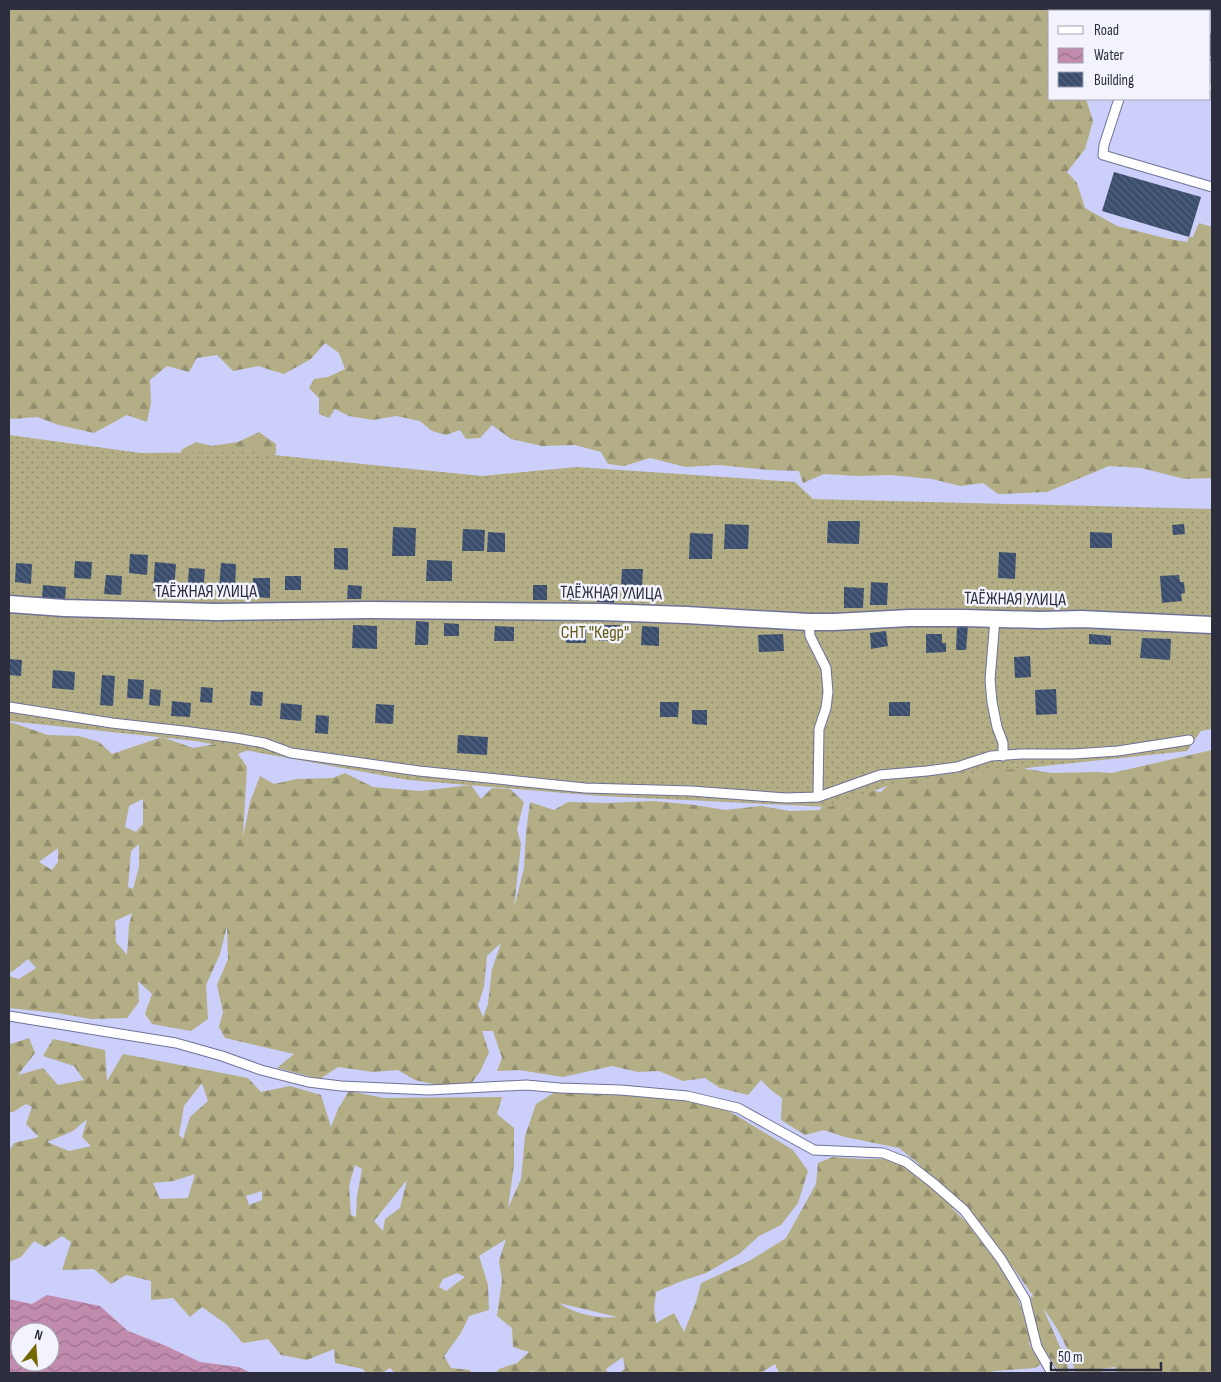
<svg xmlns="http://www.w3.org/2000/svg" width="1221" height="1382" font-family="'Sofia Sans Condensed',sans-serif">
	<defs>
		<pattern id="forest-firs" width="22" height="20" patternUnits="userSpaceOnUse" patternTransform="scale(1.25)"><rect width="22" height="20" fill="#b3ae85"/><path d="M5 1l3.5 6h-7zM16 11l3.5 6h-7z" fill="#928e6e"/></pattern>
		<pattern id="garden-dots" width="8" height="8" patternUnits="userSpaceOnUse" patternTransform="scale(1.25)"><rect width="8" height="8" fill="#b3ae85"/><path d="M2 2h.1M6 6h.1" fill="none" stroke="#928e6e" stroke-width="1.8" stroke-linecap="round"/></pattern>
		<pattern id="water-waves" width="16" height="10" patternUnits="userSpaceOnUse" patternTransform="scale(1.25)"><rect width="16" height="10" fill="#c18bae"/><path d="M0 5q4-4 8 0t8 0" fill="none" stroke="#9d728f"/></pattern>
		<pattern id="building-back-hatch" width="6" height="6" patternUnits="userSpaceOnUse" patternTransform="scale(1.25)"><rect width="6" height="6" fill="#3a4d6c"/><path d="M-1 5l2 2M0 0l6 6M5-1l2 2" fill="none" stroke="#55647e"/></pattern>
	</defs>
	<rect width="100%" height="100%" fill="#cbcff9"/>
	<path fill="url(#forest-firs)" fill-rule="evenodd" d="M9 9H1126L1125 11H1050V99H1086L1093 121 1085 149 1067 172 1077 183 1085 208 1117 226 1169 239 1187 242 1189 237H1193L1199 223 1212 227V478L1185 479 1141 468 1109 466 1047 492 998 494 983 483 961 486 932 479 891 475 858 476 824 474 803 483 799 471 769 470 719 465 686 467 650 458 624 466 608 464 601 452 575 445 542 446 511 439 492 425 480 438 466 439 460 430 446 435 432 431 420 421 396 416 373 420 349 416 335 409 329 418 319 414V398L309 388 314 379 328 377 345 369 339 353 325 343 311 359 284 374 258 366 233 371 217 355 197 358 189 372 167 366 150 380 151 403 147 422 127 415 94 433 59 425 37 417 13 419 9 418Z
		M259 432 276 444V453L268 465 183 461 181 450 196 442 212 446 238 442Z
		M9 723H13L48 735 79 736 99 742 112 754 162 737 193 748 215 744 256 747 238 754 247 767 243 837 250 802 260 776 274 784 297 779 333 778 345 773 373 787 420 791 471 785 481 799 492 788 510 789 524 802 517 829 521 844 514 908 524 868 526 833 530 802 554 810 568 802 608 803 653 801 695 805 725 810 761 806 790 811 820 810 830 791 869 790 881 792 898 775 980 773 994 765 1015 759 1026 769 1052 773 1097 772 1112 773 1212 750V1373H1117L1115 1367 1101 1369 1103 1373H1076C1067 1346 1060 1331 1043 1308L1067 1363 1069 1373H1060L1046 1352 1028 1342 1041 1364 1035 1368 994 1371 988 1373H779L775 1364 761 1373H619L625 1369 623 1357 606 1369 608 1373H535L531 1371 528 1373H496L499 1369 517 1363 529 1352 513 1347 512 1328 497 1316 502 1280 499 1261 506 1239 479 1256 488 1285 489 1310 469 1316 461 1333 444 1356 451 1368 470 1370 471 1373H395L390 1368 382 1373H366L363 1369 335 1363 334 1349 307 1360 281 1355 268 1339 243 1343 226 1324 202 1307 190 1317 173 1298 151 1300V1281L126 1275 111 1284 94 1269 62 1270 71 1242 62 1236 45 1247 34 1241 21 1257 9 1262V1151L14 1143 39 1137 26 1124 32 1107 26 1104 13 1112H9V1042L11 1044 29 1038 35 1053 18 1075 43 1068 58 1085 84 1080 74 1066 43 1056 53 1039 105 1050 107 1081 123 1054 248 1078 261 1092 290 1086 321 1095 331 1127 338 1109 349 1091 384 1098 502 1097 497 1114 514 1128V1164L508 1208 521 1179 525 1136 536 1104 557 1091 686 1099 729 1111 793 1150 808 1171 798 1203 781 1225 759 1236 739 1254 706 1273 679 1282 656 1292 654 1308 656 1323 674 1313 684 1332 696 1302 701 1283 751 1260 786 1238 816 1184 818 1163 833 1157 860 1159H893L918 1173 919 1164 899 1148 845 1137 824 1130 805 1135 781 1120 782 1098 771 1090 761 1080 748 1095 720 1088 705 1078 683 1081 659 1071 638 1072 612 1066 563 1077 519 1070 497 1071 502 1058 493 1031H482L489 1052 481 1070 471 1084 441 1086 415 1080 398 1070 373 1072 338 1067 320 1079 277 1068 294 1054 225 1038 219 1027 223 1012 217 985 228 959 227 926 220 954 206 985 208 1019 191 1031 152 1024 145 1014 152 994 138 981 139 1002 127 1018 91 1019 57 1013 9 1008V976L19 979 36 968 28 959 13 971 9 973ZM143 799V824L136 832 125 827 129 806ZM139 844V867L133 889 128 887 131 851ZM58 848V862L52 870 39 862ZM132 913 129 925 127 955 116 942 115 921ZM501 943 492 969 488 1004 483 1017 478 1005 484 987 487 956ZM202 1083 208 1101 190 1117 183 1139 179 1135 184 1106ZM87 1119 82 1137 91 1146 69 1151 47 1142 73 1131ZM355 1165 362 1169 357 1196 356 1217 351 1215 349 1186ZM195 1174 188 1198 160 1199 153 1183 173 1181ZM407 1180 400 1208 385 1219 383 1231 374 1221ZM262 1191V1200L249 1205 246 1196ZM952 1208 969 1210 993 1240 1034 1297 1026 1296 1024 1316 1016 1292 996 1261 968 1224ZM457 1273 465 1277 446 1291 439 1287 443 1279ZM559 1303 617 1317C597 1319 575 1314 559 1303Z"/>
	<path fill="url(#garden-dots)" d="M9 435 141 453 243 452 482 476 577 467 795 482 813 499 1212 509V729L1201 731 1187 751 901 781 829 807 601 796 408 780 196 741 9 721Z"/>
	<path fill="url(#water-waves)" fill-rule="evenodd" d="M47 1295 100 1306 128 1331 164 1345 200 1362 239 1367 251 1373H9V1299L32 1304ZM20 1332H50V1362H20Z"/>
	<path fill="url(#building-back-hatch)" d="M1212 32V62L1210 61 1211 57 1210 56V33Z
		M1114 172 1201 197 1189 237 1102 211Z
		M828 521H860L859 544 827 543Z
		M725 524 749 525 748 549H724Z
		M1184 524 1185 534 1173 535 1172 525Z
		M393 527 416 528 415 556H392Z
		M463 529 485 530 484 551H462Z
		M488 532 505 533V552H487Z
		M1090 532 1112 533V548H1090Z
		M690 533 713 534 712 559H689Z
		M334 548H348V570L334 569Z
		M999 552 1016 553 1015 579 998 578Z
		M130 554 148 555 147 575 129 573Z
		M427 560 452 561V581H426Z
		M75 561 92 562 91 579 74 578Z
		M155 562 176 564 174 593 153 591Z
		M16 563 32 564 31 584 15 582Z
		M221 563 236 564 235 589 219 588Z
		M189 568 205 569 203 595 187 594Z
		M622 569H643L642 586 621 585Z
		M106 575 122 576 121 595 104 594Z
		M1179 575 1180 582H1184L1185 593 1181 594 1182 601 1162 603 1160 576Z
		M285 576H301V590H285Z
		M253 578H270V598L252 597Z
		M871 582 888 583 887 605H870Z
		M597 584 615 585 614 603 597 602Z
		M43 585 66 587 65 601 42 599Z
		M348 585 362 586 361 599H347Z
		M533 585H547V600H533Z
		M562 586H580L579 601 561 600Z
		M844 587 864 588 863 608H844Z
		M416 621 429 622 428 645H415Z
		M444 623 459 624V636H444Z
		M353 625 377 626V649L352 648Z
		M566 625H586V643H566Z
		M600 625H620L619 641H599Z
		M957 625 968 626 966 650H956Z
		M495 626 514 627V641H494Z
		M642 626 659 627V646L641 645Z
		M886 631 888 646 871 649 870 633Z
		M783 634 784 651 759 652 758 635Z
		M926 634H942V643H946V652L926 653Z
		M1089 634 1111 636V645L1089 644Z
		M1142 638 1171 639 1170 660 1140 658Z
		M1030 656 1031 677 1015 678 1014 657Z
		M9 659 22 660 21 676 9 675Z
		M53 670 75 672 74 690 52 688Z
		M102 675 115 676 113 706 100 705Z
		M128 679 144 680 143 699 127 698Z
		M201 687 213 688 212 703 200 702Z
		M150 689 161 690 160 706 149 705Z
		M1056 689 1057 714 1036 715 1035 690Z
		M251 691 263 692 262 706 250 705Z
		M172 701 191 703 190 717 171 716Z
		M660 702H679L678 717H660Z
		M889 702H910V716H889Z
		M281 703 302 705 301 721 280 719Z
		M376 704 394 705 393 724 375 723Z
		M692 710H707V725L692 724Z
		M316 715 329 716 328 734 315 733Z
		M458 735 488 737 487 755 457 753Z"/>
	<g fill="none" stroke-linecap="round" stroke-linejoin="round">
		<defs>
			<path id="lane" d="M1145 11 1146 9
				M1210 87H1212
				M1119 99 1104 145 1103 155 1212 187
				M995 619 990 680 992 702 997 727 1003 743V756
				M809 622 810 636 826 668 828 692 826 708 819 729 818 797
				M9 707 112 723 183 731 236 738 264 743 291 753 419 771 585 788 691 791 786 798 818 797 880 775 927 771 957 767 991 756 1021 754H1073L1118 751 1189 740
				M9 1016 176 1043 222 1056 261 1070 308 1082 341 1086 429 1090 526 1085 560 1088 621 1090 687 1096 738 1108 814 1150 883 1153 906 1162 933 1183 964 1210 1001 1259 1025 1299 1037 1347 1052 1373"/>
			<path id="street" d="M9 604 64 608 216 612 369 610 601 612 686 615 809 622H834L909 618H964L1040 620 1081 619 1212 625"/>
		</defs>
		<use href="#lane" stroke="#6f7298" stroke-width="11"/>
		<use href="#street" stroke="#6f7298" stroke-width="19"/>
		<use href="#lane" stroke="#fff" stroke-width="9"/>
		<use href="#street" stroke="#fff" stroke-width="16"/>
	</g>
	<g text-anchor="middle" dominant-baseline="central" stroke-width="5" stroke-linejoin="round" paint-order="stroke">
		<g font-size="18" fill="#2c2e3e" stroke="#f2f3fc">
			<text x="206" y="591">ТАЁЖНАЯ УЛИЦА</text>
			<text transform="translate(611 593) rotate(1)">ТАЁЖНАЯ УЛИЦА</text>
			<text transform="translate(1015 599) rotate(1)">ТАЁЖНАЯ УЛИЦА</text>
		</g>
		<g font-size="18" fill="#635911" stroke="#f2f3fc">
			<text x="595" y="632">СНТ "Кедр"</text>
		</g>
	</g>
	<rect width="1221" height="1382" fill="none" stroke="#2c2e3e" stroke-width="20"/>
	<rect x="1048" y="10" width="162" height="90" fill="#f2f3fc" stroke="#a3a4b0"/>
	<rect x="1058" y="26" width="25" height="8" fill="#ffffff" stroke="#a3a4b0"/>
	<text x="1094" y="35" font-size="15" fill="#2c2e3e">Road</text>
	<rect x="1058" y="48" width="25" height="15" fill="url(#water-waves)" stroke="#a3a4b0"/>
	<text x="1094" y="60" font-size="15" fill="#2c2e3e">Water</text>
	<rect x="1058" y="72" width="25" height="15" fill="url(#building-back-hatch)" stroke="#a3a4b0"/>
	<text x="1094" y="85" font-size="15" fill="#2c2e3e">Building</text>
	<g transform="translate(35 1347) rotate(17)"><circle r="24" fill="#f2f3fc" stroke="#a3a4b0"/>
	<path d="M0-4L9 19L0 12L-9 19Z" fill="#756800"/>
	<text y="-8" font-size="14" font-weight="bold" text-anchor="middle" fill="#2c2e3e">N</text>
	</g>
	<path d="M1051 1362v8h110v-8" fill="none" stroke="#2c2e3e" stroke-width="2.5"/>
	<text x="1058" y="1362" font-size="15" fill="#2c2e3e" stroke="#f2f3fc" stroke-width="4" paint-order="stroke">50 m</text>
</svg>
